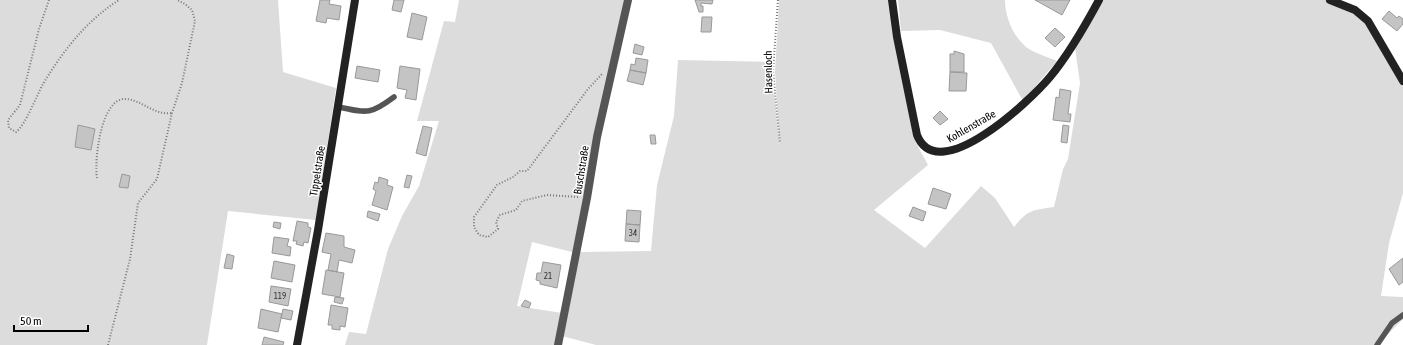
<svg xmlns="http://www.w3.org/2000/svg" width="1403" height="345" font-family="'Asap Condensed',sans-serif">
	<rect width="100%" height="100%" fill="#fff"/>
	<path fill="#dcdcdc" d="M0 0H278L283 72 336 88 316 220 228 211 207 345H0Z
		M459 0H624L576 253 532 242 517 306 562 313 555 345H345L349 332 366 334 388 249 402 216 419 186 439 121H417L444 21 455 22Z
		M779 0H893L915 141 928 165 874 210 925 248 981 186 995 198 1014 227C1028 210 1032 210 1054 207L1063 169 1068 159 1080 83 1075 48 1102 0H1326L1346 7 1361 16 1396 71 1403 87V193L1389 243 1381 296 1403 297V319L1377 345H596L562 336 580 252 651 251 657 185 674 116 678 60 773 62 772 73 780 147 775 72Z
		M898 0H1005C1005 17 1013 36 1026 47 1034 53 1048 57 1057 61L1023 101 991 43 940 30 901 31Z"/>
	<path fill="#c4c4c4" stroke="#999" d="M320 0H330L329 4 341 6 339 20 327 18 326 23 316 21Z
		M394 0H404L401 12 392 10Z
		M695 0H713L712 4 701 3V6H703V12H699Z
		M1035 0H1070L1062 15Z
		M1389 11 1397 18 1399 16 1403 19V24L1397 31 1382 19Z
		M412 13 427 17 422 40 407 37Z
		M702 17H712L711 32H701Z
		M1055 28 1065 37 1055 47 1045 38Z
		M635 44 644 47 642 55 633 53Z
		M954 51 964 54V72H950V54H954Z
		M636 58 648 60 646 73 630 70 631 64 635 65Z
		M357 66 380 70 378 82 355 78Z
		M400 66 420 69 416 100 405 98 407 90 397 88Z
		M630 70 646 73 643 85 627 81Z
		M950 72 967 73 966 91H949Z
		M1060 89 1071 91 1068 114H1071L1070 122 1053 120 1056 97 1059 98Z
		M940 111 948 119 940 125 933 118Z
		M78 125 95 129 91 150 75 147Z
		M1063 125 1069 126 1067 143 1061 142Z
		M423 126 432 128 426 156 416 153Z
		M650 135H655L656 144H651Z
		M122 174 130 176 128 188 119 187Z
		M407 175 412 176 409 188 404 187Z
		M379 177 388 180 387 185 393 187 387 210 372 205 376 191 373 189 375 182 378 183Z
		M933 188 951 194 946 209 928 204Z
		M913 207 926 212 923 221 909 216Z
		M627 210 641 211 640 225 626 224Z
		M368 211 380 214 378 221 367 217Z
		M297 221 308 223V227L311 228 308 243 304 242 303 246 296 244 297 241H293Z
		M274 222 281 223 280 229 273 227Z
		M626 224 640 225 639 242 625 241Z
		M326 233 344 236V247L355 250 352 263 339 260 337 272 328 270 331 254 322 252Z
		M274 237 289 239 287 246 291 247 290 256 272 253Z
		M227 254 234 256 232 269 224 268Z
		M1403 258V282L1399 285 1389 269Z
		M274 261 295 265 292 282 271 278Z
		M543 262 561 265 557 288 540 284V281L536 280 537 273H541Z
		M326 270 344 273 340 297 322 294Z
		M271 286 291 289 288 306 269 302Z
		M335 297 344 298 342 304 334 302Z
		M525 300 531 303 529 308 521 306Z
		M331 305 348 308 345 327 340 326V330L332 329V325H328Z
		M261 309 282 314 278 332 258 328Z
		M283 309 293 311 291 320 281 318Z
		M264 337 284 342 283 345H262Z"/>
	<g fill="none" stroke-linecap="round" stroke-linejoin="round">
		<path stroke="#777" stroke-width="2" stroke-dasharray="1 2" stroke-linecap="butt" d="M49 0 39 29 20 105 8 120 9 128 16 132C25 126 37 95 43 84 63 51 86 21 119 0
			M778 0 773 71 780 143
			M97 178C94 160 101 97 126 99 142 100 155 116 172 113
			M578 197 547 195 522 201 516 210 500 215 496 222 498 229 488 237 479 235 474 227V217L497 185 513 177 520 171H527L588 89 602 74
			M108 345 130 259 138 203 157 179 172 113 182 83 195 21 192 10 185 4 177 0"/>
		<path stroke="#555" stroke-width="5.5" d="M339 107C367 113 370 115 394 97
			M1377 345 1392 323 1403 315"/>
		<path stroke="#555" stroke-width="8" d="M558 345 587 198 597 137 628 0"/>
		<path stroke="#222" stroke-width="8" d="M892 0 897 37 917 135C938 188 1031 100 1050 77 1069 54 1085 26 1099 0
			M1330 0 1355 10 1368 21 1403 81
			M297 345 318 230 355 0"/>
	</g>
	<g text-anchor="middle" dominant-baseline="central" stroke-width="3" stroke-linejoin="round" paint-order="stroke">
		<g font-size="9" fill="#313131">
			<text x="633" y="233">34</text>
			<text x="548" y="276">21</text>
			<text x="280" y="296">119</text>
		</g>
		<g font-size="11" fill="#000" stroke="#fff">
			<text transform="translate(768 72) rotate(-91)">Hasenloch</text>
			<text transform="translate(971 126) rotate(-30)">Kohlenstraße</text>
			<text transform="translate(581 170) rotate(-81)">Buschstraße</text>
			<text transform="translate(317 171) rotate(-81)">Tippelstraße</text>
		</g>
	</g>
	<path d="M14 325v6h74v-6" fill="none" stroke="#000000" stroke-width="2"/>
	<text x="20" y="325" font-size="12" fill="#000000" stroke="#ffffff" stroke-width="3" paint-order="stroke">50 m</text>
</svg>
